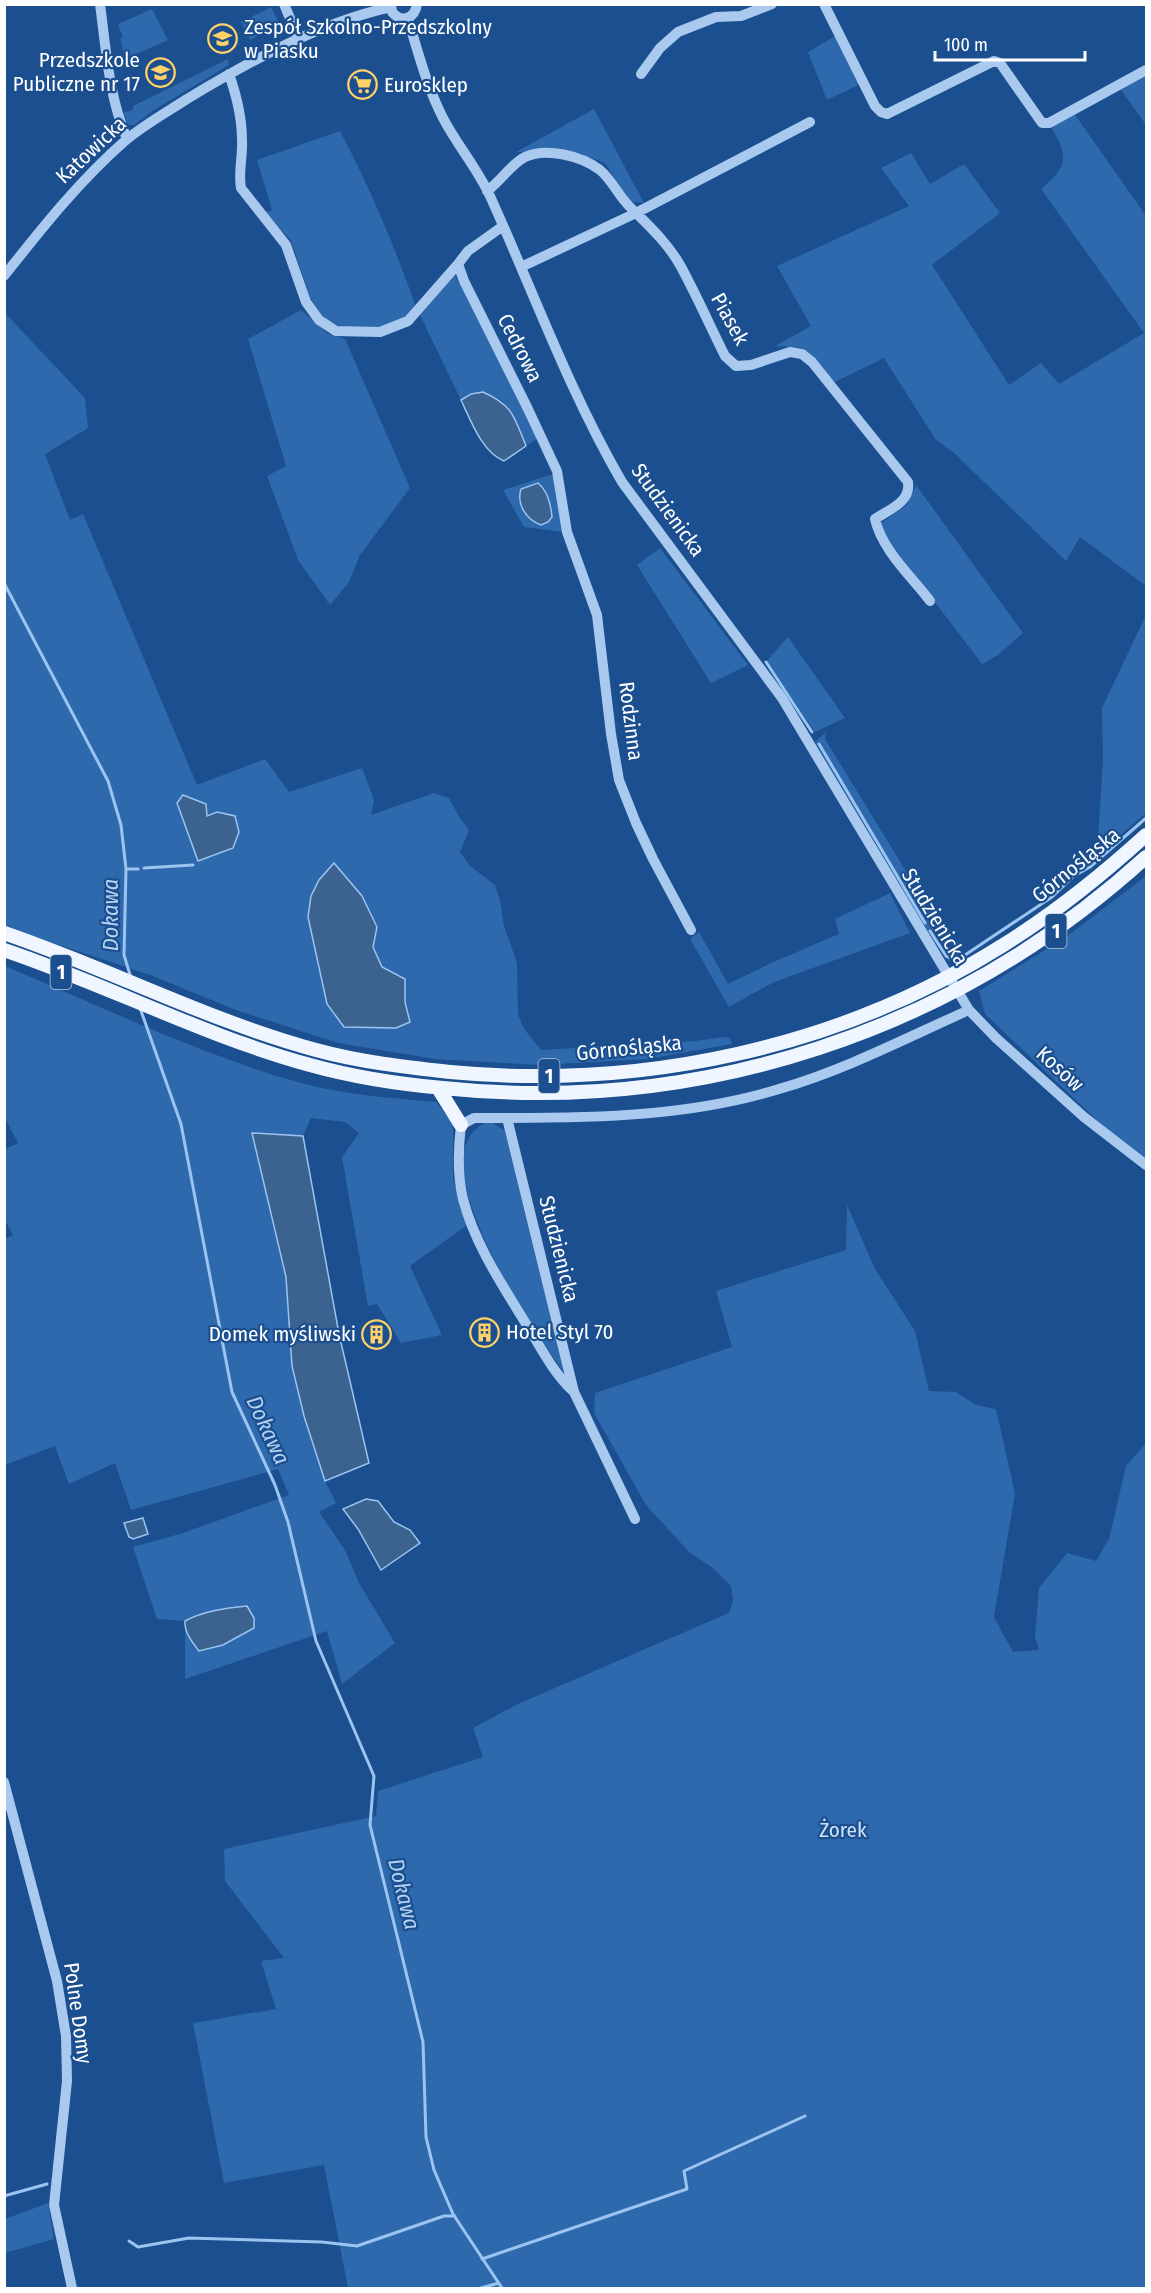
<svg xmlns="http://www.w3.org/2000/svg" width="1151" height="2293" font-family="'Fira Sans Condensed',sans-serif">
	<rect width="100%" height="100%" fill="#1b4f8f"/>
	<path fill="#2e69ad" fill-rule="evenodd" d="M271 7 280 25 250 40 241 22Z
		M152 9 168 40 125 59 120 38H123L118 24Z
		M835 36 860 84 827 100 808 52Z
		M228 59 229 65 154 110 134 125H128L123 113 133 110V106Z
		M1146 74V125L1121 90Z
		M594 109 644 203 629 201 605 163 575 152H516Z
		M1073 112 1146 216V586L1080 537 1066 561 954 453 936 440 884 358 833 383 804 348 775 346 811 326 777 266 909 206 881 168 911 153 930 184 964 164 1000 213 932 265 1009 385 1041 363 1059 384 1144 333 1041 189C1066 168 1070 158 1052 129L1053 123Z
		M340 131C370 188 395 247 416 307L405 319 381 328 339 326 324 319 310 298 291 240 264 213 272 210 257 160Z
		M455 275 538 438 526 446C521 435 518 421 511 411 499 392 478 389 461 400L420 315Z
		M301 310 327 333 345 339 410 488 360 555 349 582 330 605 298 560 267 476 286 466 248 339Z
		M4 312 85 398 88 428 45 454 70 520 83 514 197 785 265 759 289 792 362 768 374 800 371 815 434 793 449 798 458 815 469 830 460 852 470 866 495 885 500 900 504 926 517 963 518 1015 525 1030 541 1050 695 1041 724 1037 730 1038 732 1044 647 1059 539 1065 435 1059 338 1043 233 1009 153 976 5 927ZM335 864 362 896 377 926 373 947 382 967 405 980V1002L410 1022 396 1028 344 1027 327 1004 308 917 319 880Z
		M553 474 563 532 524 527 503 490Z
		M916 485 1023 633 998 655 982 664 887 539 880 524 907 505Z
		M660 548 748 665 711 683 637 565Z
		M1146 615V813L1097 855 1103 759 1102 708Z
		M788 637 845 718 815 732 766 662Z
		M826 732 825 739 901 863 950 949 957 952 962 961 958 963 949 961 935 943 815 742Z
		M1146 876V1164L1139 1160 985 1014 979 991 1066 937Z
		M890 893 910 933 774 982 729 1007 690 939 699 932 728 984 769 964 839 934 835 919Z
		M5 966C103 1007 202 1056 305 1084 347 1095 393 1098 436 1102L453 1124V1179L467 1225 410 1266 442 1335 401 1343 377 1304 368 1306 342 1157 359 1133 345 1122 311 1118 303 1136 252 1133 286 1277 292 1366 325 1481 336 1503 319 1512 345 1550 359 1583 395 1643 342 1684 327 1631 185 1679V1626L188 1635 214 1648 254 1628V1618L247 1606 224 1609 193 1617 185 1621 157 1619 133 1547 183 1533 289 1495 278 1469 131 1510 115 1463 69 1484 55 1446 5 1465 4 1239 13 1235 5 1220V1149L18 1143 5 1118Z
		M487 1122 493 1123 505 1131 565 1374C537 1335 412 1154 487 1122Z
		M847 1205 875 1269 915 1331 929 1391 956 1392 976 1405 996 1409 1015 1493 994 1617 1013 1652 1039 1650 1035 1637 1039 1588 1067 1553 1096 1561 1109 1539 1126 1466 1146 1443V2288H348L324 2165 224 2183 193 2023 276 2009 261 1961 284 1958 225 1881 224 1849 376 1816 378 1791 483 1757 473 1728 520 1703 729 1613 733 1600 731 1586 713 1568 689 1552 646 1505 594 1413 595 1393 732 1347 716 1291 846 1250Z
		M48 2203 54 2239 5 2253V2219Z"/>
	<path fill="#3c6290" stroke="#9cc4f0" stroke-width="1.5" d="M483 392C514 406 514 417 526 446L504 461C482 452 471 421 461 400L471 394Z
		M538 483C548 491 551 505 552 517L548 522 541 525C527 520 516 505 521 489Z
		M183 795 206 804 207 816 217 812 235 816 239 832 233 848 198 861 177 803Z
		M334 863 362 896 377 927 373 947 382 967 405 979V1002L410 1022 396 1028 344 1027 327 1004 308 917 311 896 319 880Z
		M252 1133 303 1136 339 1334 369 1463 325 1481 304 1416 292 1366 286 1277Z
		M366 1499 378 1501 394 1522 410 1530 420 1543 381 1570 358 1529 343 1509Z
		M143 1518 148 1534 133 1539 129 1537 124 1523Z
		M247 1606 254 1618V1628L223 1645 199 1651C192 1642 184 1632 185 1621 203 1611 227 1608 247 1606Z"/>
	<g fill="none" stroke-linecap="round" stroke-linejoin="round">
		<path stroke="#9cc4f0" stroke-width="3" d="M4 583 108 781 121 825 126 869 124 955 131 978
			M766 662 812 732
			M819 744 925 923
			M144 868 193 865
			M126 869H138
			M930 931 946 956 956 960 959 959 1052 897 1074 876 1090 867 1146 818
			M140 1008 181 1124 232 1392 275 1485 288 1522 316 1641 374 1776 370 1825 423 2042 426 2137 434 2170 453 2214 502 2288
			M4 2196 47 2184
			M129 2241 138 2247 189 2238 322 2242 357 2246 444 2216H455
			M482 2259 687 2189 684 2171 805 2116
			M481 2288 499 2283"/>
		<path stroke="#a9c9ee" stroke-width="10" d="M100 4C106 49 109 98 127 139
			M284 4 299 40
			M391 4 392 12C402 24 415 18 417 4
			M824 4 875 106 881 112 887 114 994 61 1000 63 1042 123H1049L1146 70
			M408 19C418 52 427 87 443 118 457 145 477 168 490 196 533 291 569 391 622 482L782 698 969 1010 996 1038 1084 1117 1146 1165
			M229 74C236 94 242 119 242 140 243 156 238 172 241 188L286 245 306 302 319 320 336 331 380 332 408 321 458 264
			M641 74 660 48 678 32 716 17 741 16 772 4
			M487 191C501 181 511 164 525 157 546 147 582 156 600 170 612 180 618 195 629 206 647 224 667 242 680 265 696 294 710 326 725 356L736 366 751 365 790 352 802 354 812 362 908 482C911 502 890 509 875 519 882 550 911 576 930 601
			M503 226 468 251 458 264 464 281 527 407 557 471 567 532 597 615 611 734 619 780 636 823 653 859 691 930
			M521 267 636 213 810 122
			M4 276C42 228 80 180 126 140 145 124 167 112 187 99 250 61 319 23 391 7
			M507 1118H474L461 1125C458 1150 457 1174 463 1199 475 1245 503 1286 528 1327 541 1348 554 1374 573 1391
			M635 1519 574 1392 507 1118C597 1118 692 1116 779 1089 845 1070 906 1038 969 1010
			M4 1782 57 1981 66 2036 67 2081 54 2205 72 2288"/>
		<path stroke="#f0f6ff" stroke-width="14" d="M4 933C110 969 209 1021 316 1050 360 1062 405 1067 450 1072 642 1090 841 1048 1005 944 1056 912 1102 875 1146 835
			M4 950C108 985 204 1036 310 1065 353 1077 398 1084 443 1088 701 1115 955 1031 1146 857
			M438 1088 461 1125"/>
	</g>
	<defs>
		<symbol id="school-ring" viewBox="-11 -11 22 22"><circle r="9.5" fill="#1b4f8f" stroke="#ffd166" stroke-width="1.5"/><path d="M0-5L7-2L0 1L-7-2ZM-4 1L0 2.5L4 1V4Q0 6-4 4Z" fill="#ffd166"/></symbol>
		<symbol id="supermarket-ring" viewBox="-11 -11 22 22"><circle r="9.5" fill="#1b4f8f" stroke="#ffd166" stroke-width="1.5"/><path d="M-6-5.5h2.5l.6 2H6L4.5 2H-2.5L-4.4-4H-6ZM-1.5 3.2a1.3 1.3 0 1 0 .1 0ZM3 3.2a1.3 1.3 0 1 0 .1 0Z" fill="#ffd166"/></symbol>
		<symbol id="building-ring" viewBox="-11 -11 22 22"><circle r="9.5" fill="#1b4f8f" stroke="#ffd166" stroke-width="1.5"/><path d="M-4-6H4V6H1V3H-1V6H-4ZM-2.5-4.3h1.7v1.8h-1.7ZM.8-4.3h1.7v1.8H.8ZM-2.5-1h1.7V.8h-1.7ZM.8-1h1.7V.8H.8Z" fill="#ffd166"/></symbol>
	</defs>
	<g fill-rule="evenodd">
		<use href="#school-ring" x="206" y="22" width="33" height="33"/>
		<use href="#school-ring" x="144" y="56" width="33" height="33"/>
		<use href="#supermarket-ring" x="346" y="68" width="33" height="33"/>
		<use href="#building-ring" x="468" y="1316" width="33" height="33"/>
		<use href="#building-ring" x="360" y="1318" width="33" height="33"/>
	</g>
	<g text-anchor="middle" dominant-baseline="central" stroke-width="4.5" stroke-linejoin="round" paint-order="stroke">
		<g fill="#1b4f8f" stroke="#bbcadd" stroke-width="1.5">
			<rect x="1045.5" y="914" width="21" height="34" rx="4.5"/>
			<rect x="50.5" y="955" width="21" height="34" rx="4.5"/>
			<rect x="538.5" y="1059" width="21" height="34" rx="4.5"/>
		</g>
		<g font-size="20" font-weight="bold" fill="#fff">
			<text x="1056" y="931">1</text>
			<text x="61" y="972">1</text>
			<text x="549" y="1076">1</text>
		</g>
		<g font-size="21" fill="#fff" stroke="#1b4f8f" text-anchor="start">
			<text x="244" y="27">Zespół Szkolno-Przedszkolny<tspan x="244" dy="24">w Piasku</tspan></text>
			<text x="140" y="60" text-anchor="end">Przedszkole<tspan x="140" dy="24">Publiczne nr 17</tspan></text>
			<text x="384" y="85">Eurosklep</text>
			<text x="506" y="1332">Hotel Styl 70</text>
			<text x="356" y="1334" text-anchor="end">Domek myśliwski</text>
		</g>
		<g font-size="21" fill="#fff" stroke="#1b4f8f">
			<text transform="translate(91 150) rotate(-43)">Katowicka</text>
			<text transform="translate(730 319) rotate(61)">Piasek</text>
			<text transform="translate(520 348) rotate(63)">Cedrowa</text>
			<text transform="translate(668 510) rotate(54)">Studzienicka</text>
			<text transform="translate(631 721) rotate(83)">Rodzinna</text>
			<text transform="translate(1076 865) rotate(-39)">Górnośląska</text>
			<text transform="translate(935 917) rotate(59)">Studzienicka</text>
			<text transform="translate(629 1048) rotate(-6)">Górnośląska</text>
			<text transform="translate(1060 1069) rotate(42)">Kosów</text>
			<text transform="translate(559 1249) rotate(76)">Studzienicka</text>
			<text transform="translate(78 2013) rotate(82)">Polne Domy</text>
		</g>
		<g font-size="21" fill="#cfe3fa" stroke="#1b4f8f">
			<text x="843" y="1830">Żorek</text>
		</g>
		<g font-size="22" font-style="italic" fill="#b5d3f5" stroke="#1b4f8f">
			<text transform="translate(110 915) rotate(-90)">Dokawa</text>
			<text transform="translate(268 1430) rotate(65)">Dokawa</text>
			<text transform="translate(404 1894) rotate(76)">Dokawa</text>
		</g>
	</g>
	<rect width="1151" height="2293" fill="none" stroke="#ffffff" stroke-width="12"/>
	<path d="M935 51v9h150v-9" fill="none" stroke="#ffffff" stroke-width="3"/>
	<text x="944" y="51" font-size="18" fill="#ffffff" stroke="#1b4f8f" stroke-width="4.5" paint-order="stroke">100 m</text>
</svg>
